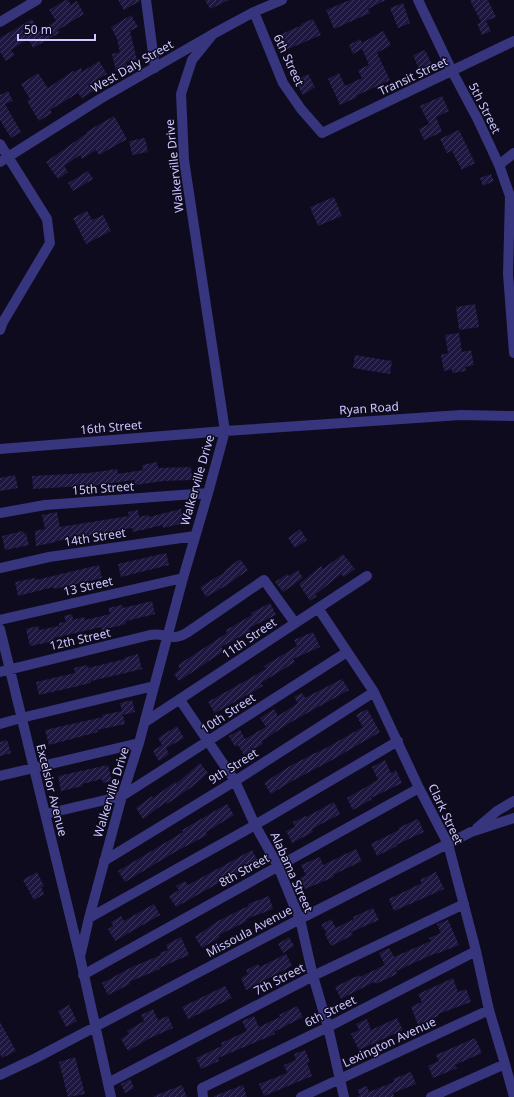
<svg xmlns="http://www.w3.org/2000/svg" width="514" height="1097" font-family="'Noto Sans',sans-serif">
	<defs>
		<pattern id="building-hatch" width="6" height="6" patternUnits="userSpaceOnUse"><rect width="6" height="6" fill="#1e173f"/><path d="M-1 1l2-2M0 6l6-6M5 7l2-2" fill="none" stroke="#3e375c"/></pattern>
	</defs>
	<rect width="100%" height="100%" fill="#0e0b1e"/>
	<path fill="url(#building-hatch)" d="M66 0H68L71 5 77 1 84 14 58 30 59 33 33 48 28 39 11 50 15 55 6 61 0 52V38L32 19 39 31 56 21 49 10Z
		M118 0H140V1L124 10Z
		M205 0H229L210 9Z
		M350 0H386L368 9 370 13 334 29 326 10Z
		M470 0H488L496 17 486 21 491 31 482 35 477 24 481 22Z
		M403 3 410 23 398 28 390 8Z
		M131 15 138 27 130 31 137 60 126 62 128 68 116 71 112 54 120 52 117 39 111 27Z
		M313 19 321 35 281 52 275 37 302 25 301 24Z
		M383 31 391 45 377 53 390 80 356 96 357 97 340 105 328 79 339 73 345 86 362 78 358 70 369 65 362 49 353 54 349 45 360 39 362 43Z
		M425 50 433 67 420 72 413 55Z
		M99 61 107 74 90 84 94 91 82 98 78 93 50 110 52 113 39 121 27 101 30 99 21 84 38 73 48 88 73 71 74 72 81 68 82 72Z
		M308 74 315 87 303 95 295 81Z
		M8 91 13 101 5 104 21 132 11 138 0 120V95Z
		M442 96 449 111 436 117 442 132 424 140 419 129 429 124 420 106Z
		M114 116 127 139 99 155 96 150 82 159 80 155 64 166 68 172 58 179 46 162 87 133 86 132Z
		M459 130 475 163 462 170 452 151 447 153 440 139Z
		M145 138 148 152 132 155 129 141Z
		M88 171 93 179 73 191 68 183Z
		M491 174 494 181 483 186 480 178Z
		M334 197 342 216 318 226 310 207Z
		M87 211 92 220 103 215 111 231 86 244 73 218Z
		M475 304 479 327 459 330 456 307Z
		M459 333 462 352 471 350 474 365 465 367 466 371 452 373V369L444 371 441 355 448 353 445 335Z
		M355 355 392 361 390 374 353 368Z
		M157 462 158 468 191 467 192 480 163 481 135 485 134 480 98 485 33 489 32 476 89 473 117 469 118 474 143 470 142 465Z
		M15 475 18 488 0 491V478Z
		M181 509 184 523 163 528V525L133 532 132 528 56 541V542L36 546 35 531 45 529 42 515 57 512 60 527 129 516 128 512 138 510 139 517 148 515 149 517Z
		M300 529 307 540 295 548 288 538Z
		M23 531 24 534 26 533 29 545 5 550 2 536Z
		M166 553 169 565 121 577 118 564Z
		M343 554 355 569 344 577 341 574 315 595 317 596 310 601 299 584 321 566 323 569Z
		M240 559 248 570 227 585 206 597 200 587 225 572 224 571Z
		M99 565 102 578 54 589 53 587 18 596 15 582 35 578 36 580Z
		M298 570 303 578 283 592 275 582 287 574 289 576Z
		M152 601 155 614 126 621V624L102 630 101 627 54 638 55 641 30 646 26 629 38 626 39 630 59 626V623L66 622 64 616 72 614 73 620 84 617 85 620 110 614 108 608 122 605 123 608Z
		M270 603 276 615 249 628 251 631 221 647 224 651 179 681 174 674 180 669 178 665 227 633 226 630 252 615 251 613Z
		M313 632 320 647 293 659 295 662 261 683 263 686 215 713 208 702 266 669 264 666 297 646 294 640Z
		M138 654 142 669 91 681V683L39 695 36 682 75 673 74 668 87 665 88 668 125 659 124 658Z
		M342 679 349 690 291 722 262 741 263 744 244 755 238 745 235 747 229 736 240 730 245 739 266 727 260 718 274 709 278 716 298 703 294 697 302 693 305 698Z
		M132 700 135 712 123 715 120 703Z
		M367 709 380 732 332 760 292 781 271 794 264 783 290 766 319 751V752L363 727 356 715Z
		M122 711 125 724 97 730 98 732 49 745 45 730 103 717 102 715Z
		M177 726 184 738 166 748 169 754 159 761 153 751 162 745 158 738Z
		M7 740 11 753 0 756V742Z
		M385 760 391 773 396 770 402 783 371 798 372 799 353 810 347 798 378 780 372 767Z
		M200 763 208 773 193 786 167 804 166 802 143 819 136 808 152 796 153 798 175 782 176 784Z
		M108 765 112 781 103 783 102 779 82 784 83 786 61 791 58 776Z
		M334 802 340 814 312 829 313 832 292 843 286 831 295 827 293 822 306 816V817Z
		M227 804 234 815 206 832 207 835 175 852 125 882 118 871 183 832 182 830Z
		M418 819 424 832 396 845 397 846 377 856 371 844 399 830 398 828Z
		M356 849 362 861 333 875 334 877 305 889 300 878 306 875 301 865 320 857 323 865Z
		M252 850 258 861 176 907 169 896 179 890 176 886 185 881 188 885Z
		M37 872 44 886 41 887 44 894 34 900 23 880Z
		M436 872 444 889 394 911 389 899 422 883 420 880Z
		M269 896 273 909 246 919 247 921 219 935 220 937 202 948 195 937 218 921 248 906V904Z
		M154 904 160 915 115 941 108 929 113 926 111 922 121 916 124 921Z
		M373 908 379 920 351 932 353 935 331 946 325 934 327 933 321 925 331 919 336 928 354 919 353 917Z
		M448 920 459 945 436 954V953L396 971 397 974 376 984 374 982 341 999 335 987 359 975 360 977 385 965 379 953 389 948 394 957 431 941 429 938 441 933 437 924Z
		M181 937 189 955 159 968 160 969 129 982 130 984 108 995 102 983 132 967 161 955 160 953 168 950 166 945Z
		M289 937 294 946 283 953 278 944Z
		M286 954 292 966 246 990 241 978 248 974 246 970 258 964 260 967Z
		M453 978 458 992 466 989 471 1002 438 1014V1016L418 1025 411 1007 422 1002 418 994Z
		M225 986 232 998 188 1019 182 1007Z
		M69 1005 77 1021 66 1027 58 1011Z
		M297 1006 303 1017 274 1032 275 1034 218 1058 219 1061 201 1069 196 1058 222 1046 221 1043 247 1031 242 1021 254 1016 259 1027 280 1017 279 1015Z
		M153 1009 158 1020 168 1016 173 1028 150 1038 128 1051 121 1039 129 1034 127 1031 144 1021 141 1015Z
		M397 1018 403 1030 359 1050 351 1034 359 1030 356 1024 367 1019 371 1030Z
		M0 1022 16 1051 2 1058 0 1054Z
		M475 1038 482 1053 455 1065 457 1068 433 1078 428 1066 439 1061 436 1055Z
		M305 1050 310 1061 307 1063 312 1076 264 1096 259 1084 287 1073 284 1065 296 1060 294 1054Z
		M75 1057 85 1094 68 1097 59 1062Z
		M411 1072 416 1084 393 1093 394 1097H357L360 1095 357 1090 367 1086 369 1092 394 1082 393 1079Z
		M130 1079 134 1088 125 1093 121 1084Z
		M182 1085 187 1097H154V1096Z
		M243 1085 247 1097H214V1096Z"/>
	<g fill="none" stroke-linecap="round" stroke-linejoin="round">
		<path stroke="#36357e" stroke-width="10" d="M146 0 155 68
			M418 0 452 71 478 120 499 165 510 196 508 274 514 353
			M254 12 283 83 301 109 322 133 514 41
			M0 22 37 0
			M0 144 47 219 50 243 3 322 0 330
			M0 162 100 99 213 34 254 12 282 0
			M499 165 514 153
			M0 449 225 431 461 415 514 416
			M0 513 45 505 208 493
			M0 568 49 557 195 536
			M318 608 374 692 419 788 448 844 476 951 489 1010 505 1064 514 1097
			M0 620 183 578
			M0 629 80 957 111 1097
			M0 672 150 635C167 632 171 643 188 632L264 580 295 623
			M180 700 235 781 255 825 278 866 293 903 300 919 313 976 328 1027 344 1097
			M145 722 367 576
			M0 724 21 718 154 686
			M0 776 139 743
			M46 814 122 796 347 652
			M477 828 497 811 514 801
			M104 861 235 781 374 692
			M89 918 255 825 398 741
			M80 957 89 918 122 796 139 743 183 578 208 493 225 431 184 160 181 94 192 60 213 34
			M83 975 419 788
			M0 1075 36 1058 300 919 471 832 514 818
			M108 1083 313 976 464 904
			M203 1097 202 1088 328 1027 476 951
			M301 1097 489 1010
			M431 1097 505 1064"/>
	</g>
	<g text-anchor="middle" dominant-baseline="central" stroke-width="3" stroke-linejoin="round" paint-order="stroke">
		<g font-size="12" fill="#cdc8ff" stroke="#0e0b1e">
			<text transform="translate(289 60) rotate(65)">6th Street</text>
			<text transform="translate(132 66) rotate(-30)">West Daly Street</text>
			<text transform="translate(413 76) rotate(-25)">Transit Street</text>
			<text transform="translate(485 108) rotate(63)">5th Street</text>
			<text transform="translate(174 166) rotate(-96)">Walkerville Drive</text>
			<text transform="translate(369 408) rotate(-4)">Ryan Road</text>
			<text transform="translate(111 427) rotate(-5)">16th Street</text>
			<text transform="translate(197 480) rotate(-74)">Walkerville Drive</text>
			<text transform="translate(103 488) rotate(-4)">15th Street</text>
			<text transform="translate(95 537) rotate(-9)">14th Street</text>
			<text transform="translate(88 586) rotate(-13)">13 Street</text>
			<text transform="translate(249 638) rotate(-34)">11th Street</text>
			<text transform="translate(80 639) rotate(-13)">12th Street</text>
			<text transform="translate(228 713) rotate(-33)">10th Street</text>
			<text transform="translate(233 766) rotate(-32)">9th Street</text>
			<text transform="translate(52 790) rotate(76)">Excelsior Avenue</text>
			<text transform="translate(111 792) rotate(-73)">Walkerville Drive</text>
			<text transform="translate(446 814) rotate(65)">Clark Street</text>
			<text transform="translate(244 870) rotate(-29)">8th Street</text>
			<text transform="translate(292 872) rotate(66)">Alabama Street</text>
			<text transform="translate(249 931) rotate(-28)">Missoula Avenue</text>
			<text transform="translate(279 979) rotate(-27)">7th Street</text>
			<text transform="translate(330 1011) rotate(-26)">6th Street</text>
			<text transform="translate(389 1042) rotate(-25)">Lexington Avenue</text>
		</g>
	</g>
	<path d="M18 34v6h77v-6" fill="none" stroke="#cdc8ff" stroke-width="2"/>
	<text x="24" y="34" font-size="12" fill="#cdc8ff" stroke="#0e0b1e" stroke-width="3" paint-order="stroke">50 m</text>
</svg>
